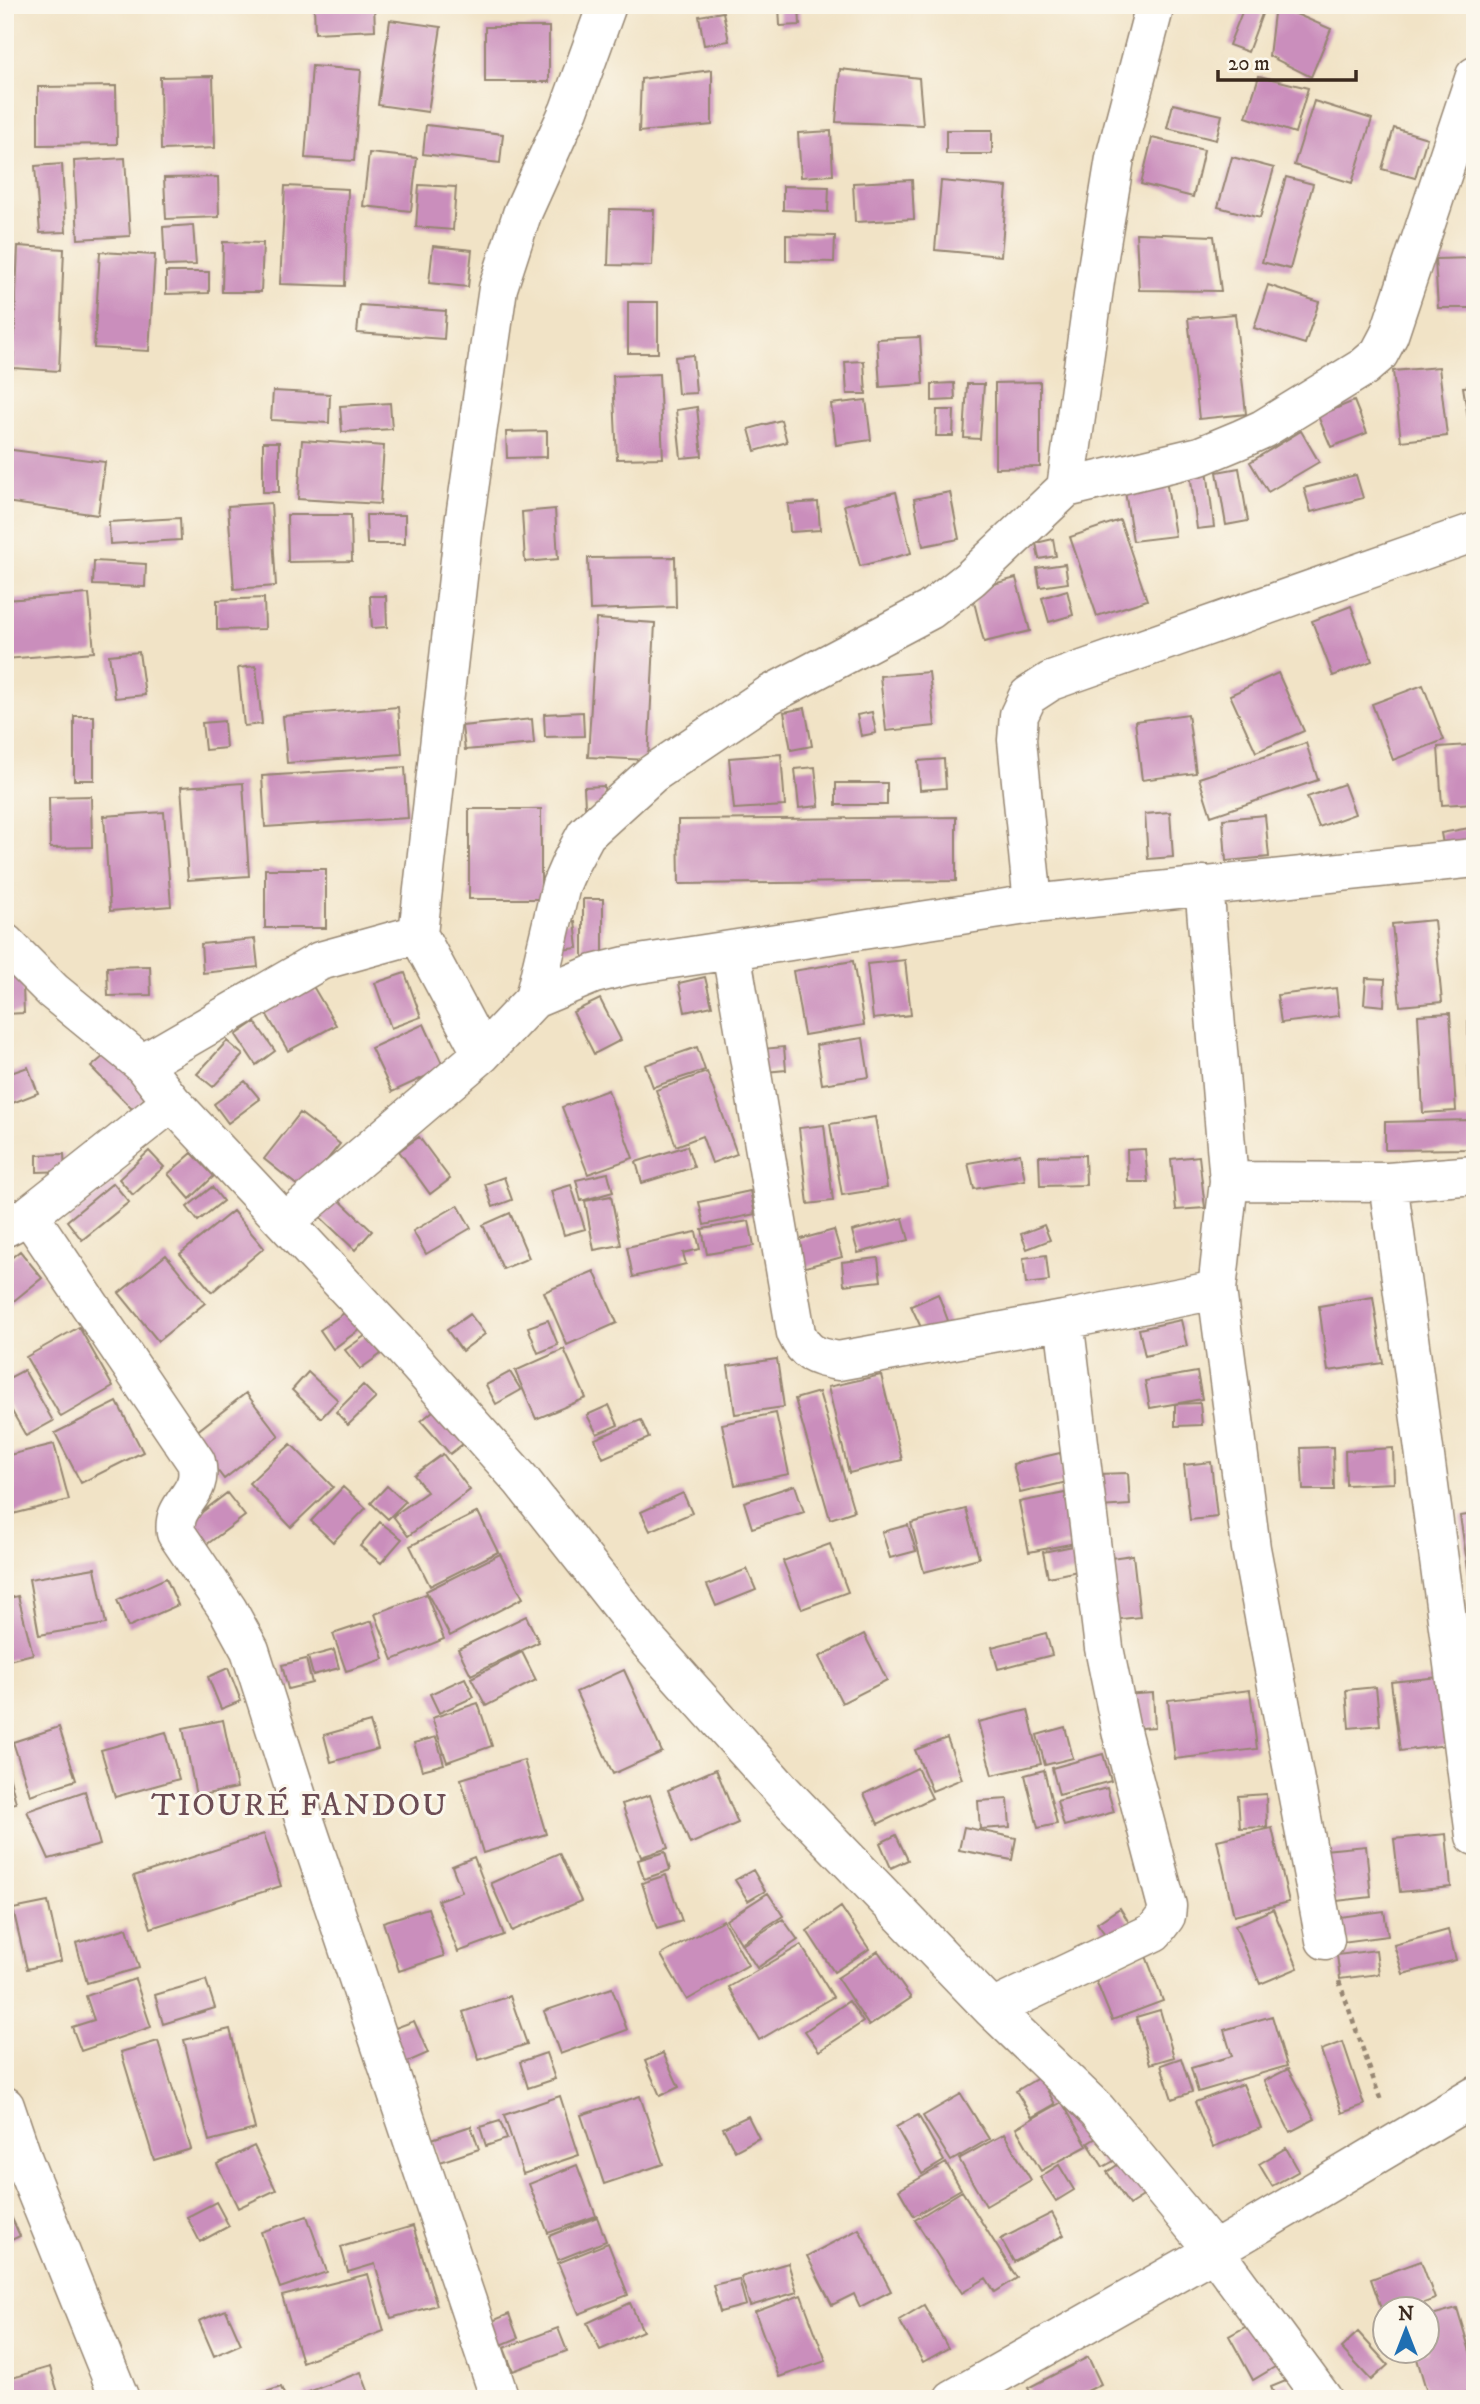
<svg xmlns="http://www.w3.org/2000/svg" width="1480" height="2404" font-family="'IM FELL DW Pica',serif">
	<rect width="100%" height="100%" fill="#fbf7ec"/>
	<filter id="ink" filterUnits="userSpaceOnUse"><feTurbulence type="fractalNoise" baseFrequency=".0143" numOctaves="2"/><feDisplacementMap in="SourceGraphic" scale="14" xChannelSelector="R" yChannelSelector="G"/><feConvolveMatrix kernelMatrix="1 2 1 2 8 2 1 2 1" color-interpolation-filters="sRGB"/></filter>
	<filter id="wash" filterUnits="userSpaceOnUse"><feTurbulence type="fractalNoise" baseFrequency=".00686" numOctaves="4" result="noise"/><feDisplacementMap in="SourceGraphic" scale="28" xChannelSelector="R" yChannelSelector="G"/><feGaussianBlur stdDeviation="1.57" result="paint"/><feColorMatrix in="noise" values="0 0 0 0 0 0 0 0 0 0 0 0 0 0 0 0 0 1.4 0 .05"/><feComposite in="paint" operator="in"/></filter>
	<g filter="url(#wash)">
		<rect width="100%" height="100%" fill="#f1e3c6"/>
		<g id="blocks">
			<path fill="#ca8ebc" d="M314 5H374L375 30 315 33Z
				M779 5H799L800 25 780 26Z
				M1275 5 1331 29 1311 77 1269 56Z
				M1244 7 1262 14 1248 52 1229 45Z
				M723 12 729 41 704 45 699 16Z
				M390 20 441 27 428 112 378 105Z
				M485 27H549V82H485Z
				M312 66 361 70 354 161 305 158Z
				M840 69 919 78 923 125 836 122Z
				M712 70V125L639 132 641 79Z
				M213 76 215 148 161 150 160 77Z
				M1259 76 1308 88 1295 133 1246 117Z
				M116 86 117 144 38 145V87Z
				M1314 101 1372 119 1352 183 1294 165Z
				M1173 104 1222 115 1216 140 1167 128Z
				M426 125 503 134 500 163 423 154Z
				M1394 128 1427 138 1415 178 1382 169Z
				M946 130H992V154H946Z
				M831 131 833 175 801 177 798 133Z
				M1152 138 1204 150 1193 197 1141 184Z
				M369 153 417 158 411 211 363 206Z
				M1232 157 1274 168 1260 218 1218 207Z
				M125 158 130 236 78 239 74 161Z
				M62 164 66 232 40 233 35 166Z
				M218 177 219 217 166 219 164 178Z
				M1286 177 1313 184 1290 269 1262 262Z
				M912 180 914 219 855 222 853 183Z
				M941 181 1007 187 1001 256 935 250Z
				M419 185 456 187 453 230 416 227Z
				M285 186 348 189 345 286 280 284Z
				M783 186 829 187 828 212 783 210Z
				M610 209 654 210 652 266 608 265Z
				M193 225 196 265 165 266 163 227Z
				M1136 233 1214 236 1221 291 1139 290Z
				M786 235 835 236 834 262 786 261Z
				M223 242 263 243 261 292H222Z
				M18 246 64 249 59 371 13 368Z
				M433 246 472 250 468 287 429 283Z
				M100 252 155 255 149 351 94 348Z
				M1475 258V308H1438L1435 259Z
				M166 272H209V293L166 294Z
				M1268 285 1319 302 1305 344 1254 328Z
				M628 302H658V353H628Z
				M360 305 446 311 444 339 357 333Z
				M1235 314 1246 414 1199 419 1188 318Z
				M920 337 923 384 880 387 877 339Z
				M693 355 696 393 678 394 675 357Z
				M864 361 866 394H847L845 362Z
				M1439 367 1447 436 1401 441 1393 371Z
				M659 374 663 458 617 459 613 376Z
				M1040 382V467L995 468V383Z
				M954 383 955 400 932 401V384Z
				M967 384H984L980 439 964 438Z
				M1475 386V449H1473L1463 387Z
				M273 391 330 394 329 423 271 420Z
				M866 400 871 440 836 445 831 404Z
				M1354 401 1367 433 1331 447 1318 416Z
				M390 403 392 429 342 432 340 406Z
				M697 407 702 456 681 458 676 410Z
				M937 410H954L953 436H936Z
				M781 420 787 442 755 451 749 429Z
				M547 431V457L507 458 506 432Z
				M1301 431 1319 462 1268 492 1250 462Z
				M302 440 384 446 380 504 298 499Z
				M263 442H279V492H263Z
				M5 449 105 462 98 515 5 502Z
				M1239 468 1248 521 1226 525 1217 472Z
				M1207 469 1214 527 1197 529 1190 472Z
				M1356 475 1363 498 1311 512 1304 488Z
				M1166 479 1175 536 1133 541 1124 485Z
				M896 492 911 553 860 566 844 505Z
				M950 492 959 539 923 546 914 499Z
				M818 502 820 530 790 532 788 504Z
				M271 503 276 586 234 589 228 506Z
				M555 509 558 559 525 562 522 512Z
				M287 515H351L352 561 288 562Z
				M366 515H405V544H367Z
				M180 518 181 540 110 544 109 522Z
				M1120 520 1147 600 1097 616 1070 537Z
				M1053 539 1056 556 1039 559 1036 543Z
				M675 557 676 607 590 610 588 558Z
				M94 561 146 564 145 587 93 585Z
				M1065 564 1068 583 1040 587 1037 568Z
				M1016 578 1030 631 984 642 971 590Z
				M1067 590 1073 615 1049 622 1042 598Z
				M89 594 94 652 5 659V600Z
				M370 596H386L387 627 372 628Z
				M264 598 265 629 217 630V600Z
				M1351 606 1372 661 1333 676 1312 621Z
				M596 619 655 623 648 760 588 757Z
				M139 652 145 695 115 698 109 655Z
				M256 666 262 724 244 726 238 668Z
				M929 672 935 726 886 731 880 676Z
				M1278 673 1304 731 1256 752 1230 695Z
				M1423 685 1444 740 1393 760 1372 704Z
				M398 707 402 754 287 763 283 716Z
				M805 708 812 746 791 750 784 712Z
				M583 712 584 736 545 737 544 714Z
				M872 712 876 733 861 736 857 715Z
				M1188 714 1196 773 1142 780 1135 721Z
				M74 716H94V780H74Z
				M532 719 534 744 465 750 462 726Z
				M224 721 226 748 205 750 202 723Z
				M1306 743 1318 780 1211 816 1199 778Z
				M1470 745 1474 803 1442 805 1438 747Z
				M781 754 785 806 734 809 729 758Z
				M944 759 946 788 920 790 918 761Z
				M405 767 408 818 265 827 262 776Z
				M815 767 819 806 799 808 795 769Z
				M243 783 249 876 188 880 181 787Z
				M836 783H887V805H836Z
				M1344 784 1355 814 1319 827 1307 797Z
				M604 786 605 805 585 806 584 787Z
				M91 796 92 847 50 848 49 797Z
				M469 809H541V899H469Z
				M164 812 171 906 110 911 104 816Z
				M1170 812 1173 857 1148 859 1145 814Z
				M1265 815 1269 857 1226 861 1223 819Z
				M956 817V881L679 884 678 820Z
				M1475 827V850L1445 855 1441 833Z
				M265 869H326V928H265Z
				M583 899H603V960H583Z
				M1434 920 1442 1002 1400 1006 1392 924Z
				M575 921 578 948 562 950 558 924Z
				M255 939 258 967 203 973 201 944Z
				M905 960 911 1015 873 1019 867 964Z
				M5 961H22L24 1013 5 1014Z
				M853 961 864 1025 804 1035 793 971Z
				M150 966 151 995 108 996 107 967Z
				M405 973 421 1017 391 1028 375 983Z
				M705 977 712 1006 685 1012 679 983Z
				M1366 978 1385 979 1384 1006 1364 1004Z
				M311 983 336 1025 288 1051 264 1010Z
				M1336 988 1339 1016 1281 1023 1277 995Z
				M600 999 621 1040 594 1054 573 1012Z
				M1450 1013 1456 1111 1423 1113 1418 1015Z
				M1468 1013H1475V1090H1469Z
				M255 1022 275 1051 256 1065 236 1035Z
				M424 1024 444 1068 392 1092 371 1048Z
				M863 1038 869 1077 822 1084 816 1045Z
				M227 1041 243 1055 213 1087 197 1074Z
				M697 1047 705 1070 653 1087 645 1065Z
				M784 1047 786 1070 754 1073 752 1050Z
				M111 1050 151 1092 133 1110 91 1067Z
				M28 1067 38 1093 5 1106V1075Z
				M707 1072 737 1154 712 1163 702 1136 676 1146 656 1090Z
				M245 1081 260 1099 228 1123 214 1104Z
				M608 1090 633 1158 588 1174 562 1107Z
				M300 1113 340 1144 303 1190 264 1159Z
				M875 1117 887 1188 842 1195 830 1124Z
				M1471 1120V1149L1385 1150V1122Z
				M824 1125 833 1201 808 1204 799 1128Z
				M419 1137 450 1179 430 1194 399 1151Z
				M687 1146 694 1167 642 1183 636 1162Z
				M1145 1149 1148 1182H1128L1127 1150Z
				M149 1151 164 1167 133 1195 119 1179Z
				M192 1153 214 1176 190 1199 168 1174Z
				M64 1154 65 1171 37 1172V1155Z
				M1020 1154 1025 1180 974 1189 968 1163Z
				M1085 1155 1086 1185 1040 1186 1039 1156Z
				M1199 1156 1205 1208 1176 1210 1171 1159Z
				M608 1173 613 1192 581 1201 576 1180Z
				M504 1177 512 1200 493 1207 485 1184Z
				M113 1183 129 1202 82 1240 67 1221Z
				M571 1185 585 1229 564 1235 551 1191Z
				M212 1187 223 1201 198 1221 187 1207Z
				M750 1191 755 1214 704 1225 699 1202Z
				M335 1196 372 1231 355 1250 318 1215Z
				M611 1196 621 1245 594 1250 585 1201Z
				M458 1205 471 1228 426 1254 413 1231Z
				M233 1211 264 1248 212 1292 180 1254Z
				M510 1213 529 1258 503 1269 483 1225Z
				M903 1218 909 1240 858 1253 852 1231Z
				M749 1221 754 1246 707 1254 702 1229Z
				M1044 1225 1050 1240 1027 1249 1021 1234Z
				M834 1230 842 1257 802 1268 794 1241Z
				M696 1232 700 1249 683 1253 686 1264 633 1277 627 1247Z
				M20 1251 42 1278 5 1308V1263Z
				M166 1255 205 1303 158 1341 119 1293Z
				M1046 1255 1049 1281 1026 1284 1023 1258Z
				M878 1258 881 1281 844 1285 842 1262Z
				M594 1271 617 1323 567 1345 544 1292Z
				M938 1294 950 1326 925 1336 911 1306Z
				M1373 1297 1383 1363 1328 1371 1319 1306Z
				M350 1309 363 1327 333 1349 320 1330Z
				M470 1314 485 1334 462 1351 447 1330Z
				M548 1320 558 1345 538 1353 528 1327Z
				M1181 1320 1187 1346 1145 1356 1139 1329Z
				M79 1327 113 1387 61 1417 26 1357Z
				M366 1335 381 1354 360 1369 345 1350Z
				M564 1349 586 1398 536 1419 515 1371Z
				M777 1359 784 1407 735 1414 728 1366Z
				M24 1370 53 1421 26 1436 5 1399V1380Z
				M308 1372 338 1400 321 1418 292 1390Z
				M510 1372 521 1390 496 1404 486 1385Z
				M1197 1372 1202 1399 1150 1408 1145 1381Z
				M881 1375 902 1460 849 1473 828 1387Z
				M363 1385 376 1398 348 1425 336 1412Z
				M819 1392 854 1511 830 1519 795 1399Z
				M246 1393 279 1436 224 1479 191 1436Z
				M117 1402 143 1452 81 1483 55 1433Z
				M1200 1403 1202 1425 1175 1426V1404Z
				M609 1405 618 1425 597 1434 587 1415Z
				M439 1406 468 1440 450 1454 421 1421Z
				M776 1413 789 1474 735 1485 722 1424Z
				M641 1420 649 1438 603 1458 595 1439Z
				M54 1444 69 1500 5 1516V1456Z
				M291 1444 333 1487 291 1527 249 1483Z
				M1333 1447 1334 1490H1303L1301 1448Z
				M1393 1448 1394 1483 1346 1485 1345 1451Z
				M1060 1453 1067 1482 1020 1493 1013 1464Z
				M443 1454 470 1490 408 1536 393 1516 427 1492 414 1475Z
				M1211 1462 1217 1517 1190 1520 1184 1465Z
				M1128 1473 1130 1505 1099 1507 1097 1474Z
				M795 1485 804 1512 752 1528 744 1502Z
				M387 1486 405 1502 388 1519 371 1503Z
				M343 1487 366 1508 333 1542 311 1521Z
				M227 1493 245 1516 202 1548 184 1526Z
				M683 1493 692 1513 650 1531 641 1512Z
				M1065 1493 1075 1543 1029 1552 1019 1502Z
				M966 1509 979 1558 924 1572 911 1523Z
				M478 1512 498 1552 430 1586 410 1546Z
				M1475 1514V1582H1470L1460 1516Z
				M380 1522 402 1539 381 1563 360 1546Z
				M908 1525 916 1551 890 1558 882 1532Z
				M830 1544 848 1592 802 1609 783 1561Z
				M1073 1546 1078 1571 1048 1577 1043 1552Z
				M500 1554 523 1598 450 1636 426 1591Z
				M1133 1555 1140 1617 1111 1620 1103 1559Z
				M95 1568 106 1624 39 1635 29 1579Z
				M747 1569 756 1590 716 1606 707 1585Z
				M166 1578 178 1605 128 1627 117 1600Z
				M426 1594 444 1639 393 1660 375 1614Z
				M18 1596 33 1654 5 1661V1599Z
				M526 1616 539 1642 471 1675 458 1649Z
				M372 1621 384 1659 346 1671 333 1634Z
				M1046 1633 1052 1655 998 1669 992 1647Z
				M864 1634 887 1680 842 1703 819 1657Z
				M334 1650 339 1668 313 1675 308 1657Z
				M522 1652 536 1680 486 1706 471 1678Z
				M306 1659 312 1683 288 1689 282 1665Z
				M228 1668 241 1701 221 1709 208 1677Z
				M624 1670 662 1752 613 1774 576 1692Z
				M1439 1677 1447 1745 1400 1751 1391 1682Z
				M465 1678 474 1697 439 1713 430 1694Z
				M1376 1687 1380 1725 1349 1728 1346 1690Z
				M1250 1690 1257 1749 1175 1759 1168 1700Z
				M1153 1693 1155 1727 1125 1729 1122 1695Z
				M478 1703 492 1746 447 1762 432 1718Z
				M1028 1710 1041 1764 992 1775 978 1722Z
				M223 1720 237 1788 196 1796 183 1728Z
				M370 1722 378 1749 331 1762 324 1735Z
				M59 1727 76 1780 30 1795 13 1742Z
				M1065 1727 1073 1758 1045 1765 1037 1735Z
				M166 1732 179 1779 115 1797 101 1750Z
				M436 1737 444 1764 422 1770 414 1743Z
				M947 1738 962 1779 932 1791 915 1750Z
				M1103 1754 1111 1781 1059 1795 1052 1768Z
				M524 1760 546 1834 483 1853 461 1779Z
				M6 1762 16 1803 5 1805V1763Z
				M917 1768 932 1798 878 1824 864 1794Z
				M716 1769 738 1823 690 1844 668 1790Z
				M1044 1770 1057 1824 1038 1828 1025 1775Z
				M1107 1788 1114 1812 1064 1826 1057 1801Z
				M85 1791 100 1845 49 1859 27 1811Z
				M1266 1794 1267 1827 1240 1828 1238 1796Z
				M650 1795 668 1848 641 1857 622 1804Z
				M1008 1799 1010 1827 980 1829 978 1801Z
				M964 1827 1016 1838 1012 1860 959 1850Z
				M1272 1828 1289 1902 1234 1916 1217 1840Z
				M264 1834 281 1886 151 1928 134 1876Z
				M1446 1834 1451 1887 1400 1892 1394 1839Z
				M896 1835 908 1860 891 1868 880 1843Z
				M1366 1846 1371 1897 1328 1902 1324 1850Z
				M665 1852 670 1870 644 1879 638 1860Z
				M559 1853 581 1901 512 1931 491 1883Z
				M474 1857 504 1935 458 1952 438 1900 462 1892 452 1866Z
				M753 1870 765 1891 748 1901 735 1880Z
				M666 1875 682 1921 657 1929 642 1883Z
				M768 1893 783 1916 741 1943 726 1920Z
				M48 1902 61 1961 27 1969 13 1909Z
				M841 1907 869 1949 834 1972 807 1931Z
				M428 1908 444 1956 399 1971 383 1922Z
				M1120 1908 1133 1929 1112 1944 1097 1923Z
				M1273 1909 1298 1968 1260 1984 1235 1926Z
				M1384 1911 1388 1936 1335 1943 1332 1918Z
				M783 1919 798 1940 757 1968 742 1945Z
				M723 1920 748 1965 687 2000 661 1955Z
				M127 1928 139 1968 87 1983 76 1943Z
				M1448 1930 1456 1960 1403 1974 1394 1945Z
				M801 1945 833 1997 759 2040 729 1987Z
				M1376 1950 1379 1974 1340 1979 1337 1955Z
				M878 1951 911 1998 869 2026 837 1978Z
				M1146 1956 1163 2001 1112 2020 1094 1976Z
				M135 1979 151 2027 81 2051 72 2027 94 2020 86 1996Z
				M206 1980 215 2008 163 2024 155 1995Z
				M612 1988 627 2030 560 2054 544 2011Z
				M510 1996 527 2044 479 2060 463 2012Z
				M849 2001 863 2022 819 2051 805 2031Z
				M1160 2010 1174 2057 1150 2064 1136 2017Z
				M1272 2016 1287 2066 1198 2092 1191 2068 1232 2056 1224 2030Z
				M414 2021 428 2053 405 2063 390 2030Z
				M230 2029 255 2129 209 2141 184 2040Z
				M158 2041 191 2149 154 2160 121 2052Z
				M1343 2042 1364 2105 1342 2113 1321 2050Z
				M546 2053 555 2079 528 2088 520 2062Z
				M663 2053 679 2087 660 2096 645 2061Z
				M1181 2058 1192 2092 1172 2099 1161 2065Z
				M1288 2069 1315 2119 1290 2132 1264 2081Z
				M1040 2077 1055 2104 1032 2117 1016 2091Z
				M1243 2084 1261 2128 1213 2147 1195 2102Z
				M961 2094 989 2139 951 2161 923 2116Z
				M560 2096 579 2155 523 2174 504 2115Z
				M640 2096 663 2164 604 2184 581 2115Z
				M1062 2102 1087 2146 1041 2171 1016 2128Z
				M918 2115 944 2161 922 2174 896 2127Z
				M748 2116 759 2138 735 2151 723 2128Z
				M500 2121 507 2139 486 2146 480 2127Z
				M471 2126 479 2149 440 2162 432 2139Z
				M1106 2132 1121 2157 1103 2167 1088 2143Z
				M1004 2134 1031 2180 986 2206 959 2159Z
				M254 2146 276 2190 238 2208 217 2164Z
				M1286 2148 1299 2171 1272 2186 1259 2164Z
				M1125 2160 1148 2193 1129 2205 1107 2172Z
				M946 2163 961 2189 914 2216 899 2190Z
				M577 2165 596 2216 548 2233 529 2184Z
				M1059 2165 1074 2190 1056 2201 1040 2177Z
				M962 2191 1017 2278 995 2292 986 2278 962 2293 915 2220Z
				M216 2202 229 2226 200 2242 187 2217Z
				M5 2203 20 2236 5 2243Z
				M1052 2213 1064 2235 1014 2262 1001 2239Z
				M307 2216 327 2272 280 2288 261 2232Z
				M597 2217 606 2241 558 2260 549 2236Z
				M413 2226 437 2305 391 2318 375 2264 348 2272 341 2247Z
				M859 2229 891 2291 860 2307 854 2294 832 2305 807 2256Z
				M608 2243 628 2295 579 2314 558 2263Z
				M1421 2261 1435 2299 1405 2310H1386L1385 2319 1371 2279Z
				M788 2263 797 2292 750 2306 741 2277Z
				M368 2274 384 2331 302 2362 282 2296Z
				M739 2279 746 2305 720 2312 713 2285Z
				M801 2295 826 2361 779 2377 755 2312Z
				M630 2303 643 2331 600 2350 587 2323Z
				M924 2305 948 2348 923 2362 899 2320Z
				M1457 2308 1475 2368V2390L1441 2399H1429L1415 2352H1428V2316Z
				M226 2310 241 2344 214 2356 199 2321Z
				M509 2314 518 2338 494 2348 485 2324Z
				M1256 2321 1280 2364 1253 2380 1229 2336Z
				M558 2328 567 2351 513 2371 504 2348Z
				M1358 2332 1388 2365 1371 2380 1341 2348Z
				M1088 2357 1101 2384 1072 2399H1034L1028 2388Z
				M50 2367 60 2399H9L5 2380Z
				M361 2372 371 2399H305L303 2394Z
				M1288 2380 1297 2398 1276 2399 1271 2387Z
				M281 2387 286 2399H247V2398Z"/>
		</g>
	</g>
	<g filter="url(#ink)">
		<use href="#blocks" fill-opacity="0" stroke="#968672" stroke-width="2"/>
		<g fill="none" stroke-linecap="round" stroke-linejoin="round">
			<defs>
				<path id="street" d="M1066 488 1095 281 1115 158 1155 5
					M1204 885 1229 1181 1388 1182 1475 1175
					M1033 904 1017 740 1019 715 1028 696 1051 681 1475 532
					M418 934 482 1054
					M5 943 53 991 142 1064 172 1102 403 1348 521 1480 648 1641 783 1792 992 2009 1097 2110 1214 2251 1323 2399
					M731 951 796 1333C806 1355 815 1356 838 1361L1064 1320
					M534 999 561 885 571 862 586 834 652 774 769 695 930 610 971 578 1066 488 1200 456 1241 439 1263 429 1364 367 1379 354 1389 335 1475 76
					M142 1064 320 961 418 934 464 524 498 288 522 214 569 110 607 5
					M1229 1181 1217 1290 1251 1548 1325 1940
					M1388 1182 1453 1664 1475 1836
					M29 1215 196 1462C205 1496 171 1502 176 1533L228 1610 250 1650 300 1806 500 2399
					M285 1222 482 1054 534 999 594 974 626 966 1033 904 1475 858
					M6 1227 29 1215 172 1102
					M992 2009 1154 1932 1166 1916 1167 1906 1121 1731 1104 1648 1064 1320 1217 1290
					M5 2106 24 2162 120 2399
					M953 2399 1214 2251 1475 2096"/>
			</defs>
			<use href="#street" stroke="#968672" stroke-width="41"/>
			<path stroke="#968672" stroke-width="4.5" stroke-dasharray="5 5" stroke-linecap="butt" d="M1339 1981 1381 2101"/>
			<use href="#street" stroke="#fff" stroke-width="38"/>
		</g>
	</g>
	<g text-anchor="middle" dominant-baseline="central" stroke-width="6" stroke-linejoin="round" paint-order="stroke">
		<g font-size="32" letter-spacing="2" fill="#6d4d55" stroke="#fbf7ec">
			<text x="300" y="1806">TIOURÉ FANDOU</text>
		</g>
	</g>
	<rect width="1480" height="2404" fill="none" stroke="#fbf7ec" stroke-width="28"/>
	<g transform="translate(1406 2330)"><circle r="33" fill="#fbf7ec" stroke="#aea59a" stroke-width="2"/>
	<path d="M0-5L12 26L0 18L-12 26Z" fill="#1f6fb2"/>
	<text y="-10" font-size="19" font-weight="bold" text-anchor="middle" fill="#3b2a1e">N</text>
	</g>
	<path d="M1218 70v10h138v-10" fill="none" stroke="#3b2a1e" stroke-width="3.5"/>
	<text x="1228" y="70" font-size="21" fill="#3b2a1e" stroke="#fbf7ec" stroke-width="5" paint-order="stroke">20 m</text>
</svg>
